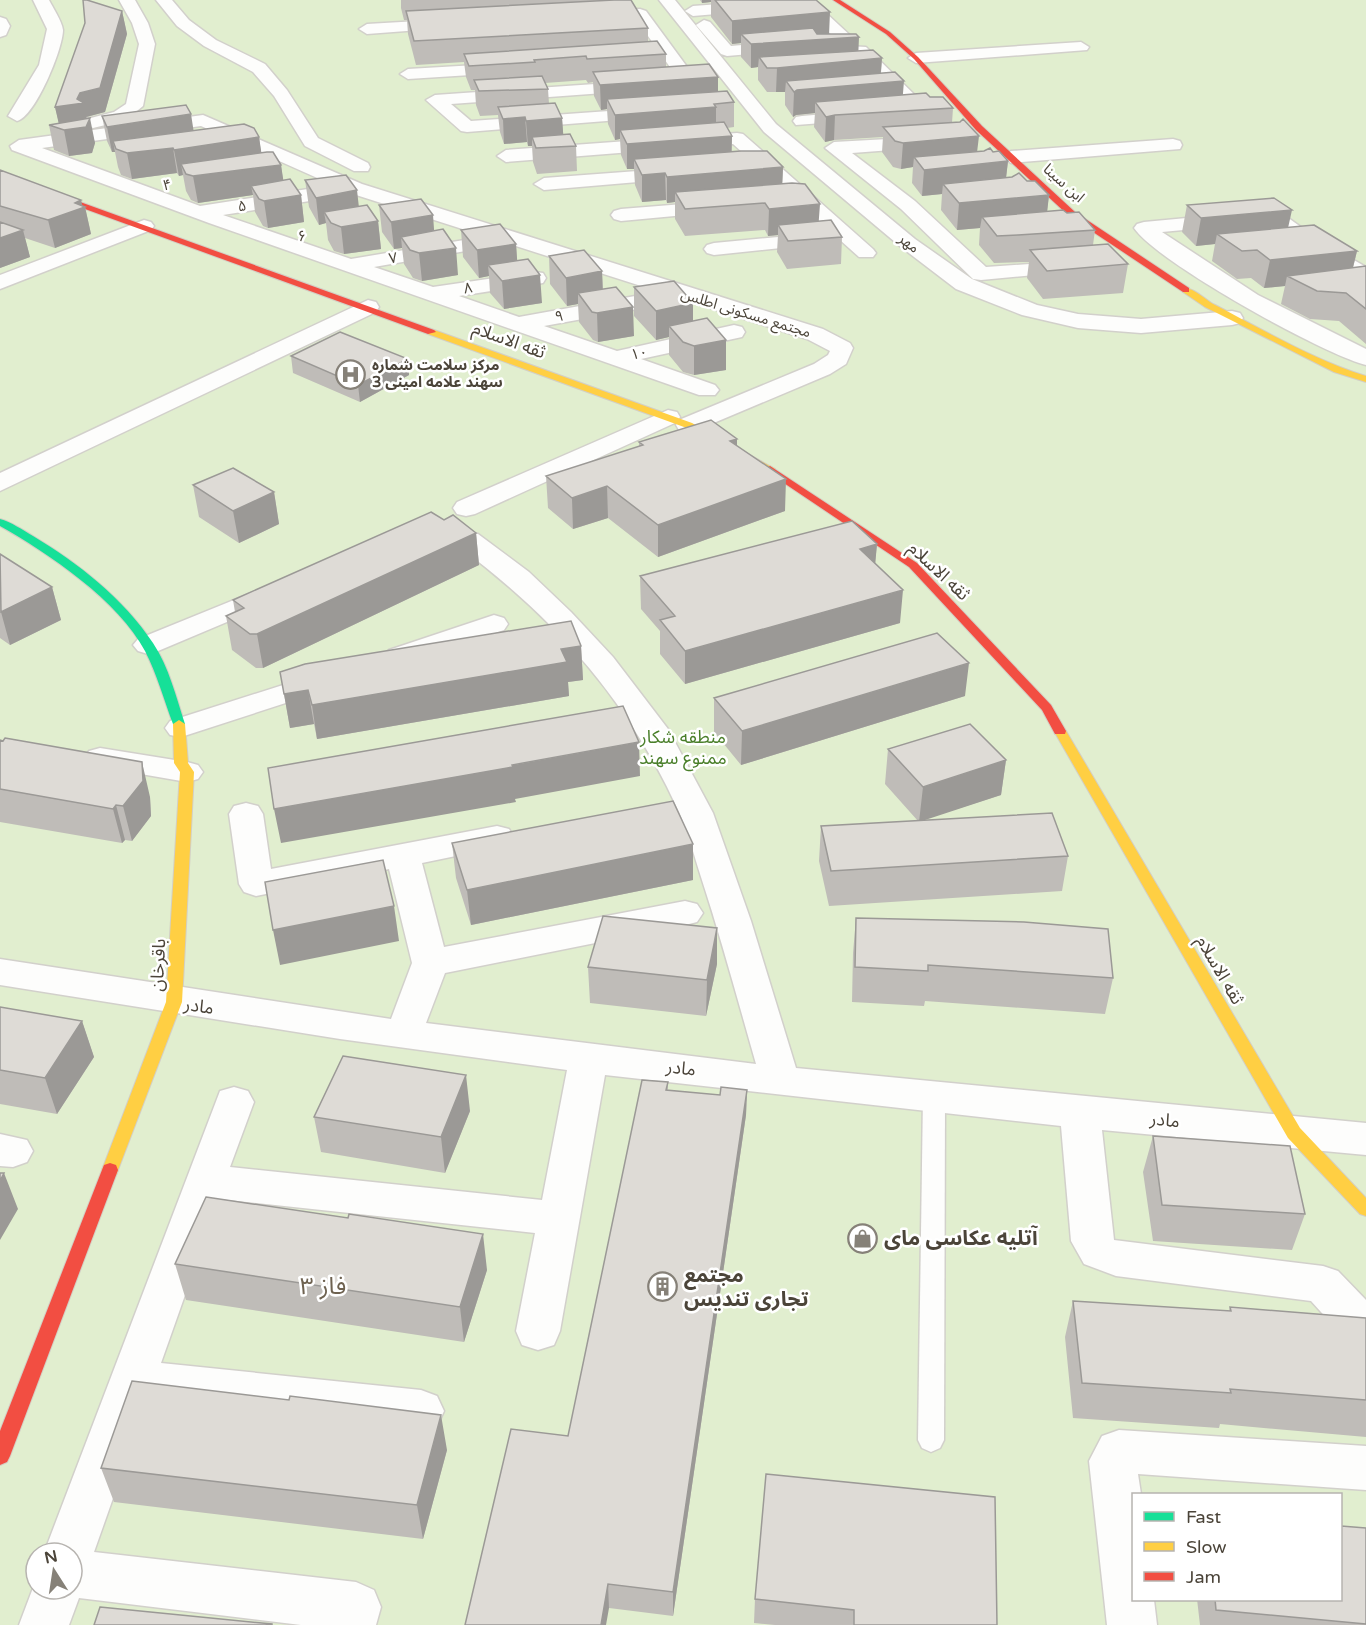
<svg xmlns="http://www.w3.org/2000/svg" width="1366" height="1625" font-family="'Varela Round','Noto Sans Arabic',sans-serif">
	<rect width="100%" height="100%" fill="#f4f2ee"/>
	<path fill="#e1eecf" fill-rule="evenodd" d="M0 0H1366V1625H0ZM1134 1494H1340V1600H1134ZM36 1553H72V1589H36Z"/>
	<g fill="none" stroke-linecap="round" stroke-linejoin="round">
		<defs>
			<path id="lane" d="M934 1088 942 1090 945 1096 944 1440 940 1448 931 1452 922 1448 918 1440 923 1096 926 1090Z"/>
			<path id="street" d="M33 0H49C53 8 62 21 63 30 63 49 35 117 17 121L8 116 39 65 47 29Z
				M119 0H135L148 23 155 44 143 106 126 120 93 128 84 123 87 119 114 112 126 104 139 44 132 23Z
				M156 0H172L189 20 216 40 265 64 287 90 318 138 368 163 370 167 368 171H354L305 146 274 96 253 72 204 46 177 26Z
				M659 0H675L776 124 915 239 972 279 1037 305 1078 314 1141 319 1232 311 1240 313 1243 318 1240 323 1232 325 1141 333 1078 328 1022 315 956 289 901 247 764 132Z
				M773 0H812L853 38 855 41 853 44 847 46 866 47 927 107 930 111 927 115 796 125 793 121 796 117 802 116 907 107 856 55 837 54 835 51 842 46 727 56 721 54 696 25 704 20 710 22 731 46 834 37 801 7 693 16 685 11 693 6Z
				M640 9 646 11 696 79 699 83 696 87H684L636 19 595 21 587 16 595 11Z
				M0 17 6 19 10 26 6 35 0 37Z
				M453 19 461 24 459 27 367 34 359 29 367 24Z
				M1081 42 1089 47 1087 50 916 63 908 58 916 53Z
				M511 63 519 68 517 72 408 79 400 74 408 69Z
				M639 81 645 82 648 86 645 90 451 104 471 121 651 108 660 113 657 117 467 132 461 131 426 100 435 95Z
				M203 115 362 184 823 329 850 343 853 348 846 364 830 374 697 430 688 432 679 430 676 425 679 420 814 364 828 355 830 351 807 339 353 194 223 215 351 259 470 239 477 241 480 245 477 249 374 267 433 287 535 272 543 273 546 278 543 283 459 296 519 317 635 296 643 298 646 303 643 308 544 326 617 351 734 325 742 327 745 332 742 337 641 359 715 385 719 390 715 395H699L209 223 12 150 10 146 19 140ZM201 126 333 185 200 206 42 148Z
				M737 133 743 134 873 249 876 253 873 257H859L733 144 506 162 497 156 506 150Z
				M925 137 934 143 931 147 852 153 915 201 986 267 1071 261 1078 263 1082 267 1078 271 981 280 973 279 901 209 825 148 834 142Z
				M1173 139 1180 141 1182 145 1180 149 1011 163 1002 157 1011 151Z
				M678 168 688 174 685 178 544 190 534 184 544 178Z
				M721 201 728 203 731 207 728 211 621 221 614 219 611 215 614 211 621 209Z
				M1273 210 1280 212 1319 240 1366 267V282L1305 248 1269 222 1162 232 1258 295 1366 349V365C1323 354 1158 263 1134 228L1137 224 1144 222Z
				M144 220 151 222 154 226 151 230 0 289V275Z
				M822 233 829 235 832 239 829 243 714 255 707 253 704 249 707 245 714 243Z
				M368 300 376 302 379 307 376 312 0 491V473Z
				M668 410 677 412 680 417 677 422 475 514 466 516 457 514 453 508 457 502Z
				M468 532 478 534 529 572 571 612 613 657 668 729 713 813 751 921 796 1068 1366 1123V1155L1102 1130 1114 1240 1323 1266 1338 1271 1366 1300V1349L1350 1344 1311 1301 1116 1276 1084 1264 1071 1241 1061 1126 605 1075 560 1331 554 1345 538 1350 522 1345 516 1331 535 1233 219 1199 161 1363 421 1390 437 1396 444 1411 437 1426 421 1432 147 1402 94 1552 356 1582 374 1590 381 1607 376 1625H301L79 1598 69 1625H19L36 1580V1589H72V1553H44L220 1091 234 1087 248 1091 254 1102 230 1167 542 1200 567 1070 340 1039 0 985V959L391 1019 412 963 389 869 256 896 244 892 239 884 229 814 234 806 246 803 258 806 263 814 271 869 497 826 509 829 514 837 509 845 422 863 444 947 685 901 697 904 703 913 697 922 685 925 445 973 426 1023 756 1064C738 1001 721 938 701 877 694 855 688 832 679 812 629 701 555 618 458 546L454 540 458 534Z
				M276 583 286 585 290 591 286 597 158 651 148 654 138 651 133 645 138 639Z
				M494 615 504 618 508 624 504 630 399 665 389 662 384 656 389 650Z
				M327 671 338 674 342 680 338 686 181 737 170 735 165 728 170 721Z
				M100 748 187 762 198 765 203 772 198 779 187 782 89 765 84 758 89 751Z
				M0 1134 27 1140 33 1151 27 1162 13 1167 0 1166Z
				M1119 1430 1366 1446V1490L1138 1474 1141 1494H1134V1600H1154L1157 1625H1107L1089 1461 1102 1436Z"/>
			<path id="fast" d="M0 519C11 522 23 530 33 536 78 563 123 598 153 643 169 667 176 697 185 724L183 727H175L173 724C164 700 157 674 145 651 119 601 48 553 0 526Z"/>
			<path id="slow" d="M1183 288C1194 287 1205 300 1215 305 1264 330 1313 360 1366 376V382L1334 372 1205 307 1183 292Z
				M428 330H434L692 423 775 469 770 472 766 471 684 427 428 334Z
				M179 720 185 724 188 763 194 772 182 1002 118 1170 116 1175 110 1177 104 1175 102 1170 166 1002 180 772 174 763 173 724Z
				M1060 727 1066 731 1300 1128 1366 1198V1216L1360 1214 1288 1138 1054 731Z"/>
			<path id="jam" d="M833 0H840L890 32 918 57 982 126 1075 212 1189 288V292H1183L1069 216 976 130 914 59 886 34Z
				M0 173 434 330 436 332 428 334 0 178Z
				M770 466 917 563 1051 705 1066 731 1065 734H1055L1042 710 909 567 766 471 765 469Z
				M110 1163 116 1165 118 1170 10 1456 7 1462 0 1465V1431L102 1170 104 1165Z"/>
		</defs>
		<use href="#lane" stroke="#d2d0cb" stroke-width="3"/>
		<use href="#street" stroke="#d2d0cb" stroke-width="3"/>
		<use href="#fast" stroke="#d3cfc5" stroke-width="2"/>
		<use href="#slow" stroke="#d3cfc5" stroke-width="2"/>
		<use href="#jam" stroke="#d3cfc5" stroke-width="2"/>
		<use href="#lane" fill="#fdfdfc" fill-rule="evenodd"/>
		<use href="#street" fill="#fdfdfc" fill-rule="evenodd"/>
		<use href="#fast" fill="#16e098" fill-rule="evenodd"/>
		<use href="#slow" fill="#ffcf43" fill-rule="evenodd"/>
		<use href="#jam" fill="#f24e42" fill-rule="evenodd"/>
	</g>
	<path fill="#bfbcb8" d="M401 0H631L648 28V42L666 54V67L718 77V92L734 102V127L727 128 732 136V152L783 167 782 183 819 221 842 237 841 264 787 269 777 252 778 235 768 236 765 230 685 236 675 219V202L667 203 666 200 642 202 635 185 634 169H627L621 155 620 139 615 140 608 124 607 109 601 110 594 96 593 82 588 83 586 80 545 83 548 89 549 104 562 118 563 134 576 146 577 171 537 174 533 162 532 146H528L527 142 504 144 500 132 498 115 480 116 476 105 475 90H471L466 77 464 62 416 65 408 34 407 20H404L401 8Z
		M700 0H816L829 34 858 51 882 58 881 73 903 95 930 97 953 108 952 123 977 152H993L1008 161 1006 177 1027 181 1049 195 1047 211 1067 213 1095 230 1093 245 1128 264 1123 293 1043 299 1027 278 1029 262 994 263 979 245 980 228 957 230 941 210 942 194 922 196 912 183 913 167 901 169 893 167 882 152 883 137 834 140 825 142 814 127 815 113 796 115 793 117 785 105V92H767L758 80V67L751 68 741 57V43L732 44 711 17V2L702 3Z
		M122 11 127 34 105 112 87 117 95 143 92 153 69 156 54 150 49 125 59 123 55 107Z
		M102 116 194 131 259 137 261 153 281 165 283 181 301 195 304 222 268 228 263 226 255 212 253 195 198 203 191 200 186 191 183 175 179 176 177 173 132 179 121 175 118 167 115 152H112L107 141Z
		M0 170 85 207 91 234 55 248 25 238 30 257 0 268Z
		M305 180 359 206 378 221 381 249 344 254 334 251 328 240 326 223 319 225 309 207Z
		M379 205 434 231 458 275 422 281 413 278 404 264 402 248 394 249 382 232Z
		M1187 205 1288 227 1357 251 1353 268 1366 266V344L1339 321 1310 319 1281 304 1285 286 1264 288 1251 278 1237 279 1212 261 1215 244 1196 246 1182 232Z
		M461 230 516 244 517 261 542 303 504 309 490 293 489 276 479 278 463 257Z
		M549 256 602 271 603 289 634 336 598 342 593 340 579 322 578 304 567 306 550 284Z
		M634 287 693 321 726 370 694 375 683 372 669 355V337L656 340 634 316Z
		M291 356 408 359 409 375 360 402 293 373Z
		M737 439V446L785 511 658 557 608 518 573 529 548 508 546 476 639 447V442Z
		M193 485 274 492 279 524 239 543 199 517Z
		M444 520 476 533 479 565 263 668H256L232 650 226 616 235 612 233 600Z
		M877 544 875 563 900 623 685 684 660 654V631L641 609 640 576Z
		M0 554 52 587 61 620 10 645 0 638Z
		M581 646 583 680 568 682 569 696 317 739 314 724 290 728 280 672Z
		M965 696 741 765 714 732V698Z
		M0 740 150 797 151 816 132 841 125 840 122 843 0 822Z
		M888 749 1006 760 1001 795 922 820 1068 856 1062 891 829 906 819 861 821 826 918 821 885 784Z
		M452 843 693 880 471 925 456 878Z
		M856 918 1113 978 1105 1014 925 1001 924 1006 852 1002 853 953Z
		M717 964 706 1016 590 1003 588 967Z
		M0 1007 82 1021 94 1057 57 1114 0 1104Z
		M668 1082V1090L720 1095 747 1090 746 1115 673 1616 609 1608 568 1436Z
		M470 1111 445 1173 321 1152 314 1117Z
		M1153 1136 1305 1214 1292 1250 1153 1241 1143 1172Z
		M175 1264 487 1270 464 1342 186 1300Z
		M1073 1301 1229 1311 1230 1307 1366 1318V1437L1220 1424 1219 1428 1073 1418 1065 1337Z
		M447 1450 423 1539 114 1502 101 1468Z
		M1366 1528V1625H1200L1197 1599H1341Z
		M755 1599 997 1625H775L754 1623Z"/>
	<path fill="#9b9996" d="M702 0H711V2L702 3Z
		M122 11 127 34 105 112 86 117 88 123 90 118 95 143 92 153 69 156 64 130 60 129 55 107Z
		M830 12 829 35 741 34V43L732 44V21Z
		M859 37 858 60 759 57 758 67 751 68V44Z
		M882 58 880 82 904 81 902 105 815 102V113L796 115 793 117 794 92 786 81 785 92H776L777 68Z
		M718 77V101L607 99V109L601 110 600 85Z
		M716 107V132L620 130V139L615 140V115Z
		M191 114 195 140 113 141 115 152H112L107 127Z
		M835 115 834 140 825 142 826 117Z
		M525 117 527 142 504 144 503 119Z
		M562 118 564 144 532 137V146H528L526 121Z
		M732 136 731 161 634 159V169H627V144Z
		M979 136 976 161 914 157 913 167 901 169 903 143Z
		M259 137 263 163 181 164 183 175 179 176 174 150Z
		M173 148 177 173 132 179 127 153Z
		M1008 161 1005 187 943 184 942 194 922 196 924 170Z
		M281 165 285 191 251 186 253 195 198 203 193 176Z
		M783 167 782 193 675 192V202L667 203V177Z
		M665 173 666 200 642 202V175Z
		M357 190 360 217 324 212 326 223 319 225 316 198Z
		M301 195 304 222 268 228 264 201Z
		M1049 195 1046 222 982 217 980 228 957 230 959 203Z
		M81 200 83 208 85 207 91 234 55 248 48 220 75 203Z
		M820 204 818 231 778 225V235L768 236 769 209Z
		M1292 210 1286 237 1217 234 1215 244 1196 246 1201 218Z
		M433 215 435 243 401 237 402 248 394 249 391 222Z
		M378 221 381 249 344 254 341 227Z
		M23 230 30 257 0 268V238Z
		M516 244 518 272 488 265 489 276 479 278 477 250Z
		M456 248 458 275 422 281 419 253Z
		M1357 251 1350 279 1287 276 1285 286 1264 288 1270 260Z
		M602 271 603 300 578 293V304L567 306 566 278Z
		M540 275 542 303 504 309 502 281Z
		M693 303V332L669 326V337L656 340V311Z
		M633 307 634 336 598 342 597 313Z
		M726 340V370L694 375V346Z
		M408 359 409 375 360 402 358 385Z
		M737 439V470L730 441Z
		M786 479 785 511 658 557V525Z
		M607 486 608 518 573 529 572 498Z
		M274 492 279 524 239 543 233 511Z
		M476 533 479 565 263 668 257 634Z
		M877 544 874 577 860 549Z
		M52 587 61 620 10 645 1 612Z
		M903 590 900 623 685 684V651Z
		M581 646 583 680 568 682 569 696 317 739 312 705 561 649Z
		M969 663 965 696 741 765 742 731Z
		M308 690 314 724 290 728 284 694Z
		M639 742 640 776 515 799 516 802 281 843 274 809Z
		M1006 760 1001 795 919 822 923 787Z
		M142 762 150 797 151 816 132 841 123 806Z
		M116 805 125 840 122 843 113 809Z
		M693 844V880L471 925 467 890Z
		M394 906 399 941 280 965 273 930Z
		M717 928V964L706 1016 707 980Z
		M82 1021 94 1057 57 1114 45 1078Z
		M466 1075 470 1111 445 1173 441 1137Z
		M747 1090 746 1115 673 1616V1592Z
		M4 1173 18 1209 0 1240V1181Z
		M483 1234 487 1270 464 1342 460 1307Z
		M441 1415 447 1450 423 1539 417 1505Z
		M608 1584 609 1608 606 1625H601Z"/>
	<path fill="#dedbd6" stroke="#9b9996" stroke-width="1.5" d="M83 0H87L122 11 100 88 80 93 77 99 84 103 55 107 85 23Z
		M614 0H631L648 28 414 41 406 11Z
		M715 0H816L830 12 732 21Z
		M813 28 817 34H856L859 37 751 44 741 34Z
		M657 41 666 54 587 59 586 56 534 60 535 62 469 66 464 54Z
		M873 50 882 58 777 68H767L759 57Z
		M709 64 718 77 600 85 593 72Z
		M895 72 904 81 797 90 794 92 786 81Z
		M542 76 548 89 479 91 474 80Z
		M727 91 734 102 714 104 716 107 615 115 607 99Z
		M926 93 930 97H943L953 108 835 115 826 117 815 102Z
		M555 103 562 118 526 121 525 117 503 119 498 107Z
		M186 105 191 114 107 127 102 116Z
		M90 118 86 127 64 130 49 125Z
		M963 119 979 136 903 143 895 141 883 127 960 122Z
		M724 122 732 136 627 144 620 130Z
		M244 124 254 128 259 137 174 150 173 148 127 153 116 149 113 141Z
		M570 134 576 146 536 148 532 137Z
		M990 148 993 152 999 151 1008 161 924 170 914 157 984 151Z
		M741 151H767L783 167 667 177 665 173 642 175 634 159Z
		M267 152H273L281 165 193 176 186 174 181 164Z
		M0 170 81 200 75 203 85 207 48 220 0 206Z
		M1019 173 1027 181H1035L1049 195 959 203 943 184 1012 177Z
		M346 175 357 190 316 198 305 180Z
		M290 179 301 195 264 201 259 199 251 186Z
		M792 183 805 184 820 204 769 209 765 203 685 209 675 192Z
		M1274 198 1292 210 1201 218 1187 205Z
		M421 199 433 215 391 222 379 205Z
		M367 205 378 221 341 227 331 223 324 212Z
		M1063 210 1067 213 1079 212 1095 230 1018 235 997 236 982 217Z
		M831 220 842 237 788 241 778 225Z
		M0 222 23 230 0 238Z
		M500 224 516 244 477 250 461 230Z
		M1314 225 1357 251 1270 260 1257 250 1242 251 1217 234Z
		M443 229 456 248 419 253 410 250 401 237Z
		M1108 244 1128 264 1047 271 1030 250Z
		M584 250 602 271 566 278 549 256Z
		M528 259 540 275 502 281 488 265Z
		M1366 266V309L1346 293 1317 291 1287 276Z
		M674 281 693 303 656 311 634 287Z
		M616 287 633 307 597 313 592 312 578 293Z
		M707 318 726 340 694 346 683 342 669 326Z
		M340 332 408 359 358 385 291 356Z
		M711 420 737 439 730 441 786 479 658 525 607 486 572 498 546 476 643 445 639 442Z
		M233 468 274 492 233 511 193 485Z
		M431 512 444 520 453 515 476 533 257 634H250L226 616 244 608 233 600Z
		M852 521 877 544 860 549 903 590 685 651 660 620 675 616 640 576Z
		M0 554 52 587 1 612Z
		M571 621 581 646 561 649 567 662 312 705 308 690 284 694 280 672 305 664Z
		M937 633 969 663 742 731 714 698Z
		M623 706 639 742 512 765 513 767 274 809 268 768Z
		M970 724 1006 760 923 787 888 749Z
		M5 738 142 762 143 781 123 806 116 805 113 809 0 789V740L3 741Z
		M673 801 693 844 467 890 452 843Z
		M1052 813 1068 856 831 871 821 826Z
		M383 860 394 906 273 930 265 882Z
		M603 916 717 928 707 980 588 967Z
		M856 918 1024 922 1108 929 1113 978 928 965V971L855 967Z
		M0 1007 82 1021 45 1078 0 1070Z
		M343 1056 466 1075 441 1137 314 1117Z
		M642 1080 668 1082 666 1090 720 1095 721 1087 747 1090 673 1592 608 1584 601 1625H465L511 1429 568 1436Z
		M1153 1136 1290 1146 1305 1214 1162 1205Z
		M0 1173H4L0 1181Z
		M206 1197 348 1218 349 1214 483 1234 460 1307 175 1264Z
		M1073 1301 1231 1311 1230 1307 1366 1318V1400L1230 1389 1231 1393 1082 1383Z
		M132 1381 289 1400 290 1396 441 1415 417 1505 101 1468Z
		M766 1474 995 1497 997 1625H854V1610L755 1599Z
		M1341 1526 1366 1528V1624L1216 1610 1215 1599H1341Z
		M100 1607 272 1624V1625H94Z"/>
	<defs>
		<symbol id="hospital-ring" viewBox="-11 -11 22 22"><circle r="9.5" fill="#fff" stroke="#868178" stroke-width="1.5"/><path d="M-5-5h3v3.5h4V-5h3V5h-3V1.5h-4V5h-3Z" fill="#868178"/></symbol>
		<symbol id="shop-ring" viewBox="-11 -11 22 22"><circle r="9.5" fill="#fff" stroke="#868178" stroke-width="1.5"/><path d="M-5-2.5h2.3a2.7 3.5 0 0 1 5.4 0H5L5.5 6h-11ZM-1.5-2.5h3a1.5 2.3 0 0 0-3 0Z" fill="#868178"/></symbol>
		<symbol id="building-ring" viewBox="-11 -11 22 22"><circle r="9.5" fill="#fff" stroke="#868178" stroke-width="1.5"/><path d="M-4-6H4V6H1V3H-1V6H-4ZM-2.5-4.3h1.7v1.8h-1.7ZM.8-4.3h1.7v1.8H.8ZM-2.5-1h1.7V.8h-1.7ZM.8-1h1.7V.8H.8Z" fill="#868178"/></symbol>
	</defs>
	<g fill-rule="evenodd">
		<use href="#hospital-ring" x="334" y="358" width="33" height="33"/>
		<use href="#shop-ring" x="846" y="1222" width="33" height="33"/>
		<use href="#building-ring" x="646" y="1270" width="33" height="33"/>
	</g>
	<g text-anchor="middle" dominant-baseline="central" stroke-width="5" stroke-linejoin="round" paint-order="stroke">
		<g font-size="15" fill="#4b4439" stroke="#fff">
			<text transform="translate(1064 183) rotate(42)">ابن سینا</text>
			<text transform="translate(167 185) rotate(-8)">۴</text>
			<text transform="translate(242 206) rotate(-9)">۵</text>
			<text transform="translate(302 236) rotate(-11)">۶</text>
			<text transform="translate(909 243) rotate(38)">مهر</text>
			<text transform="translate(393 258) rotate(-9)">۷</text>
			<text transform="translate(468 288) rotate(-9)">۸</text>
			<text transform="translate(746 313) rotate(17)">مجتمع مسکونی اطلس</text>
			<text transform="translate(559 316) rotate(-10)">۹</text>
			<text transform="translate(639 353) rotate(-12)">۱۰</text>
		</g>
		<g font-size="15" font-weight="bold" fill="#4b4439" stroke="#fff" text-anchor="start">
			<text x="372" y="365">مرکز سلامت شماره<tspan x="372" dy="17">3 سهند علامه امینی</tspan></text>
		</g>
		<g font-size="18" fill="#4b4439" stroke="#fff">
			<text transform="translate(509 340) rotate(20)">ثقه الاسلام</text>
			<text transform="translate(939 571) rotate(43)">ثقه الاسلام</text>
			<text transform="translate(158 965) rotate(-87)">باقرخان</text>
			<text transform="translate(1220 970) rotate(60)">ثقه الاسلام</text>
			<text transform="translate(199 1006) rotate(8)">مادر</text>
			<text transform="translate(681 1068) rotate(7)">مادر</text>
			<text transform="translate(1165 1120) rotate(6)">مادر</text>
		</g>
		<g font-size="18" fill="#4a7f2a" stroke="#fff">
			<text x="683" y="737">منطقه شکار<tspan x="683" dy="21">ممنوع سهند</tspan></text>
		</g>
		<g font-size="21" font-weight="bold" fill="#4b4439" stroke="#fff" text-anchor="start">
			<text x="884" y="1238">آتلیه عکاسی مای</text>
			<text x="684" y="1275">مجتمع<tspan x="684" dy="24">تجاری تندیس</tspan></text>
		</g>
		<g font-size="24" fill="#6e6250" stroke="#fff">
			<text x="323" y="1286">فاز ۳</text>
		</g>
	</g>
	<rect x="1132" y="1493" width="210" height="108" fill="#ffffff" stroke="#b7b4b0" stroke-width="1.5"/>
	<rect x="1144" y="1512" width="30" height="9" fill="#16e098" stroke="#b7b4b0" stroke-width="1.5"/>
	<text x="1186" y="1523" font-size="18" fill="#4b4439">Fast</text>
	<rect x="1144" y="1542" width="30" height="9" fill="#ffcf43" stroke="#b7b4b0" stroke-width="1.5"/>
	<text x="1186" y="1553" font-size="18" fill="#4b4439">Slow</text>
	<rect x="1144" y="1572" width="30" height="9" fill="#f24e42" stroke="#b7b4b0" stroke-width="1.5"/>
	<text x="1186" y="1583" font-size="18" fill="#4b4439">Jam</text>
	<g transform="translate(54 1571) rotate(348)"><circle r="28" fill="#ffffff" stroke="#b7b4b0" stroke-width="1.5"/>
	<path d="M0-4.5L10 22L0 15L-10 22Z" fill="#868178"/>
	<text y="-9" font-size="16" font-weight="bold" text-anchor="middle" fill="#4b4439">N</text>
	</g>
</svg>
